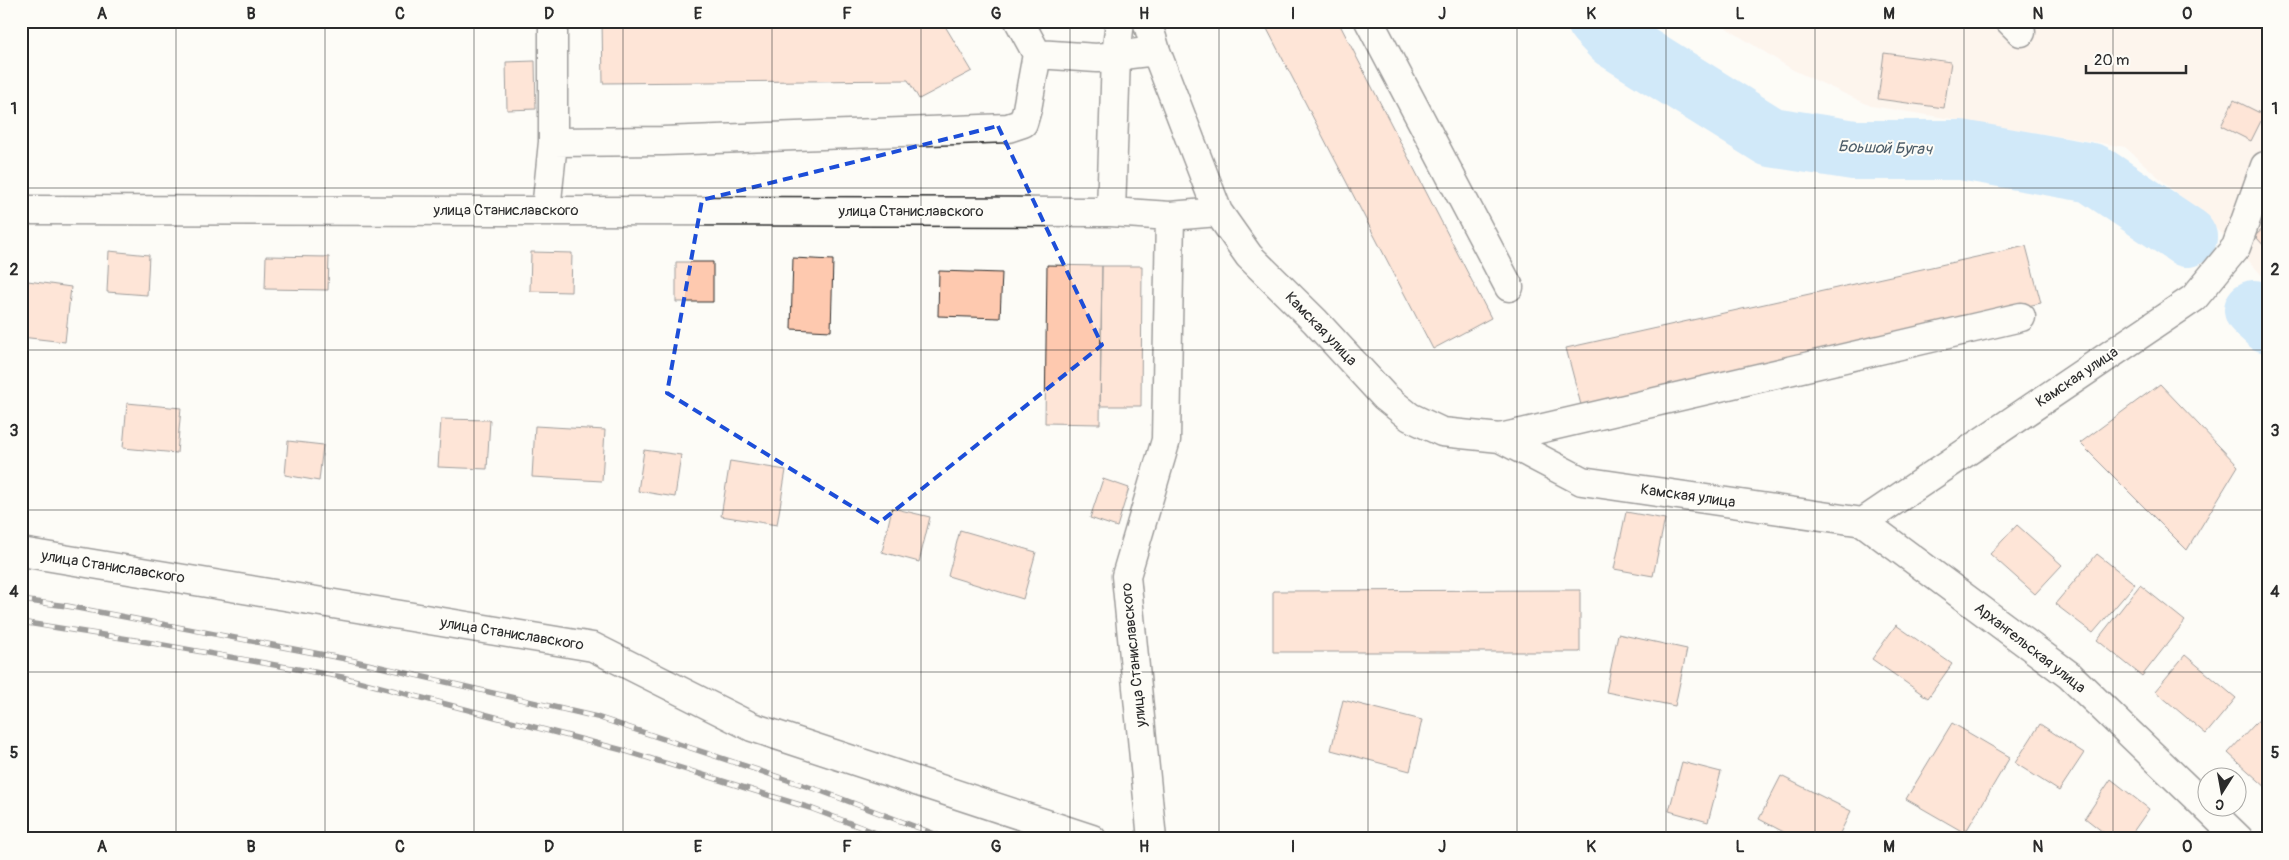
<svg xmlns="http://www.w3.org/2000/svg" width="2289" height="860" font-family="Pangolin,sans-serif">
	<rect width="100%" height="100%" fill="#fdfcf7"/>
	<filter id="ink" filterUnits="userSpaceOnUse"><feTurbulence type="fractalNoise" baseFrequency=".02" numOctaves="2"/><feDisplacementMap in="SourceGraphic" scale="10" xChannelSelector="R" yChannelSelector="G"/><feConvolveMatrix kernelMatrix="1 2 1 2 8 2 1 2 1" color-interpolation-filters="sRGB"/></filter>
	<g filter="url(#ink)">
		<path fill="#fdede1" d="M1715 21H2268V282L2236 247 2125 147 1871 106 1793 70Z"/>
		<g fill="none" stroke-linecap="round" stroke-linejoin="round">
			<path stroke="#9bd2fa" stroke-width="60" d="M1597 21 1613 38 1771 137 1854 150H1961L2092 173 2187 237
				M2254 310 2268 323"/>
		</g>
		<path fill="#fec9af" stroke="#2b2b2b" d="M602 21H679V23L823 21V24H850V21H942L972 71 919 99 908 80 603 83Z
			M1263 21H1338L1491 318 1433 349Z
			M1884 53 1951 62 1944 108 1878 99Z
			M535 61 536 109 507 110 506 62Z
			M2234 100 2264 115 2251 141 2221 126Z
			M2268 224V250L2255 236Z
			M2026 246 2041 303 1581 405 1566 348Z
			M109 251 149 255 147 295 107 292Z
			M531 252 572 253 571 292 530 291Z
			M266 256 329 257 328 290 265 289Z
			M793 258 833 260 831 331 791 329Z
			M676 262H713V302H676Z
			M1047 265 1102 266 1100 424 1045 423Z
			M1102 266H1142L1141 406H1100Z
			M939 271 1002 273 1000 318 938 316Z
			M28 281 71 287 65 342 21 337Z
			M2160 384 2238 466 2187 550 2080 443Z
			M127 403 181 408 177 453 123 448Z
			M441 419 490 420 487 469 438 467Z
			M535 426 605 430 602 481 532 477Z
			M288 441 323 445 319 481 285 475Z
			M644 450 681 455 675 497 638 491Z
			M730 461 786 470 777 525 721 516Z
			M1103 479 1129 488 1117 527 1090 518Z
			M892 508 930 517 919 562 882 552Z
			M1626 512 1665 519 1653 576 1614 569Z
			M2017 525 2062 565 2035 594 1990 554Z
			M960 530 1036 552 1023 599 948 576Z
			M2097 554 2135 584 2093 633 2055 604Z
			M2140 585 2185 621 2142 676 2097 640Z
			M1580 590V652H1273V591Z
			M1896 625 1952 664 1928 698 1872 659Z
			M1618 634 1687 649 1675 706 1606 692Z
			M2185 655 2236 698 2206 734 2155 691Z
			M1343 700 1422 720 1410 771 1331 750Z
			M2268 710V789L2228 753Z
			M1952 723 2010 757 1965 833 1906 799Z
			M2040 724 2084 753 2059 791 2015 763Z
			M1682 762 1721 772 1708 822 1669 811Z
			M1781 776 1851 811 1837 839H1797L1759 819Z
			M2111 779 2149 809 2128 839H2112L2085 818Z"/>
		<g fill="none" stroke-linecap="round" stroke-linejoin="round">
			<defs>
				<path id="minor" d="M553 21V142L663 141 1008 128 1023 123 1027 109 1037 54 1097 58 1156 51
					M1019 21 1037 54
					M1147 21 1156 51 1218 212 1249 256 1315 321 1385 397 1410 417 1442 432 1500 438 1582 481 1863 522 2194 298 2236 247 2265 166 2268 167
					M1369 21 1509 287
					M2010 21 2021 32
					M21 210 1111 212 1170 216 1218 212
					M546 210 553 142
					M1111 212 1116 56 1120 21
					M1500 438 2021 317
					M1863 522 2069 675 2206 807
					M21 552 593 647 752 727 1092 839
					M2207 808 2239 839
					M1152 839 1126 576 1166 440 1170 216"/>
			</defs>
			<use href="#minor" stroke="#2b2b2b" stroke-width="31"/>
			<use href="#minor" stroke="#fdfcf7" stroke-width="28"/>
			<defs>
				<path id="rail" d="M21 600 67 606 346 659 597 717 821 791 948 839
					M21 622 141 641 342 677 626 751 810 808 892 839"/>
			</defs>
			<use href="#rail" stroke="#2b2b2b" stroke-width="5.5"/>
			<use href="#rail" stroke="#fdfcf7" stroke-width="4" stroke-dasharray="11" stroke-linecap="butt"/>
		</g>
	</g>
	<path d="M0 0H2289V860H0ZM998 126 1102 345 879 523 667 393 702 200Z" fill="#fdfcf7" fill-opacity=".55" fill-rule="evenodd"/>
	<path fill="none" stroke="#1d4ed8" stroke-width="4" stroke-dasharray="10 6" stroke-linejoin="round" d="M998 126 1102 345 879 523 667 393 702 200Z"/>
	<path fill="none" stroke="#2b2b2b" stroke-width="1" stroke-opacity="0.55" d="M176 21V839M325 21V839M474 21V839M623 21V839M772 21V839M921 21V839M1070 21V839M1219 21V839M1368 21V839M1517 21V839M1666 21V839M1815 21V839M1964 21V839M2113 21V839M21 188H2268M21 350H2268M21 510H2268M21 672H2268"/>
	<g text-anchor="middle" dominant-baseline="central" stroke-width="4" stroke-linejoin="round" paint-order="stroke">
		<g font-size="15" fill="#2b2b2b" stroke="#fdfcf7">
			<text x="506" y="210">улица Станиславского</text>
			<text x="911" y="211">улица Станиславского</text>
			<text transform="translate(1321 329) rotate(46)">Камская улица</text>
			<text transform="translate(2077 377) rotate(-34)">Камская улица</text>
			<text transform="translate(1688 496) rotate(8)">Камская улица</text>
			<text transform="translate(113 567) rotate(9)">улица Станиславского</text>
			<text transform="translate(512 634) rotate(9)">улица Станиславского</text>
			<text transform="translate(2030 648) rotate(38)">Архангельская улица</text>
			<text transform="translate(1134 655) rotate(-96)">улица Станиславского</text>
		</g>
		<g font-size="16" font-style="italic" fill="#4d5d69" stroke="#fdfcf7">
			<text transform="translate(1885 148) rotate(2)">Боьшой Бугач</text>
		</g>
	</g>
	<rect width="2289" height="860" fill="none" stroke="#fdfcf7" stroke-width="55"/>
	<g transform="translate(2222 792) rotate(191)"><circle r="24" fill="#fdfcf7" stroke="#a9a8a5"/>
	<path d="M0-4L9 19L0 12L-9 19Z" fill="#2b2b2b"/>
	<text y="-8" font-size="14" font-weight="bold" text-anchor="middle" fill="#2b2b2b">С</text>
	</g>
	<path d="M2086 65v8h100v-8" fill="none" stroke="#2b2b2b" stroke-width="2.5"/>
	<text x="2094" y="65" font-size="15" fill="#2b2b2b" stroke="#fdfcf7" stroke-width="4" paint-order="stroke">20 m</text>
	<rect x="28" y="28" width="2234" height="804" fill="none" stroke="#2b2b2b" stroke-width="2"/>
	<g font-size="16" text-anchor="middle" font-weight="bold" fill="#2b2b2b">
		<text x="102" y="19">A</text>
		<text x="251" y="19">B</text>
		<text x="400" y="19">C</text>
		<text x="549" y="19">D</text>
		<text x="698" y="19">E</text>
		<text x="847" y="19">F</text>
		<text x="996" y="19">G</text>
		<text x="1144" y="19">H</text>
		<text x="1293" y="19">I</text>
		<text x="1442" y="19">J</text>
		<text x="1591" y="19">K</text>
		<text x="1740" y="19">L</text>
		<text x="1889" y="19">M</text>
		<text x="2038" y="19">N</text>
		<text x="2187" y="19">O</text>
		<text x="14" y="114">1</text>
		<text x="2275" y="114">1</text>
		<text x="14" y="275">2</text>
		<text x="2275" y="275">2</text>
		<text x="14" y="436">3</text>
		<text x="2275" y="436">3</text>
		<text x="14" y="597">4</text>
		<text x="2275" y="597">4</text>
		<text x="14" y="758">5</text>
		<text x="2275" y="758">5</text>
		<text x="102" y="852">A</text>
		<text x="251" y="852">B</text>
		<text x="400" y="852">C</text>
		<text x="549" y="852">D</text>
		<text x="698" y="852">E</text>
		<text x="847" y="852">F</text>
		<text x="996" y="852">G</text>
		<text x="1144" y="852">H</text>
		<text x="1293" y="852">I</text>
		<text x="1442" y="852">J</text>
		<text x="1591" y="852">K</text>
		<text x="1740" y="852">L</text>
		<text x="1889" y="852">M</text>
		<text x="2038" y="852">N</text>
		<text x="2187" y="852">O</text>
	</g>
</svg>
